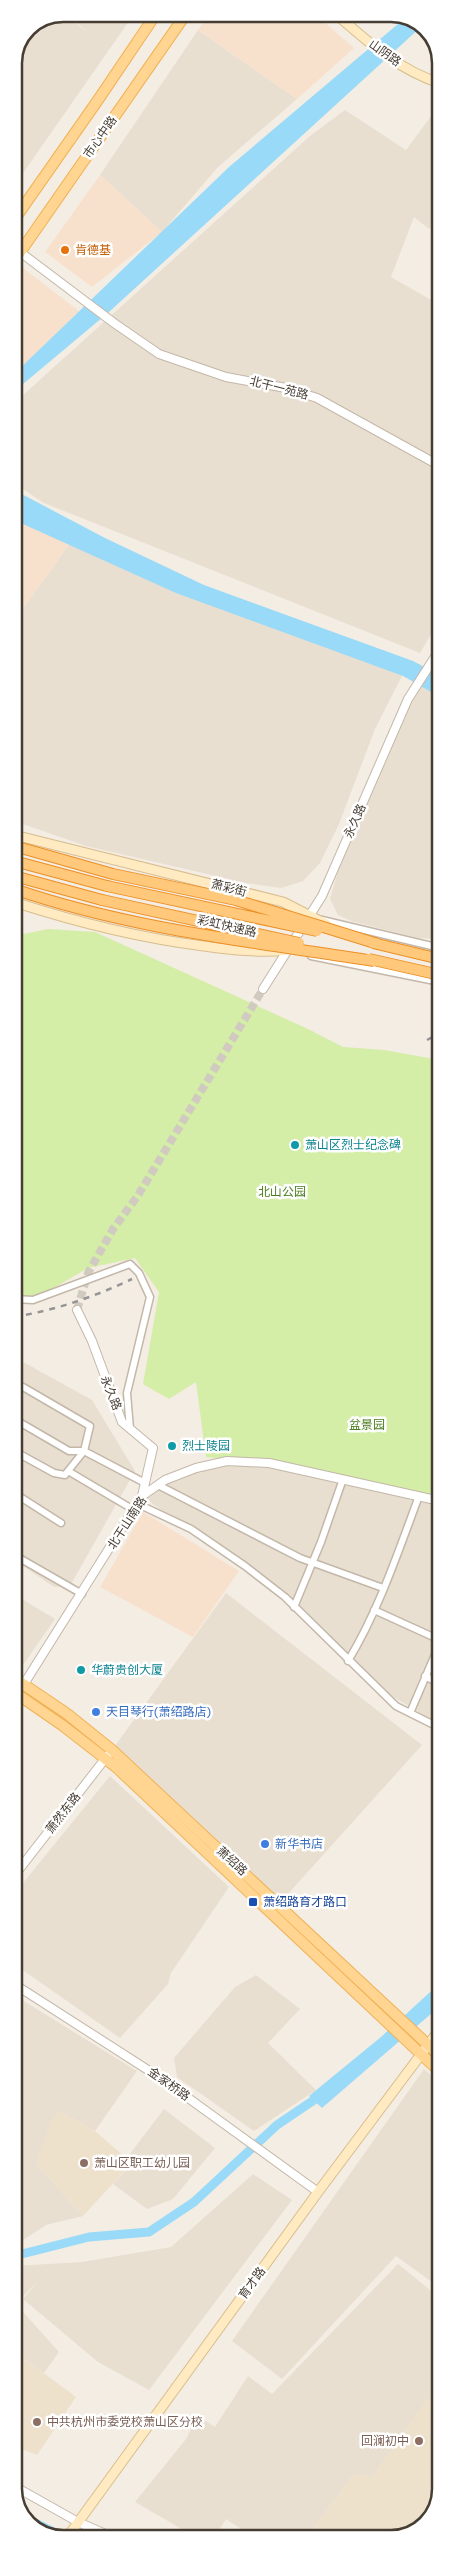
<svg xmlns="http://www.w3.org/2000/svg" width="454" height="2553" font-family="'DM Sans','Noto Sans SC',sans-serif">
	<rect width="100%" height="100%" fill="#f4ede3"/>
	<path fill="#e8dfd1" d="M63 14 89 33 66 14H134L14 186V63L28 28Z
		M198 30 297 99 218 167 162 232 100 175Z
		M437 108 440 109V215L429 229 414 217 391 277 440 305V619L420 653 44 503 14 483V410L22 396 310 136 345 110 406 150Z
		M73 539 406 668 375 729 339 824 320 863 303 881 281 888 246 883 86 846 14 821V621Z
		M424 683 440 690V939L418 938 351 921 338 915 330 899 338 871 410 705Z
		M14 1360 25 1363 92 1400 135 1471 70 1586 54 1587 14 1560Z
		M227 1461 269 1463 440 1501V1724L395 1698 272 1589 142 1496 165 1480Z
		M226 1593 422 1745 278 1905 112 1750Z
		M14 1594 55 1619 23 1665 14 1659Z
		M110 1776 229 1887 171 1973 168 1984 120 2038 14 1964V1894Z
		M256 1975 300 2009 268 2043 316 2090 254 2131 177 2077 174 2058 235 1987Z
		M14 1995 137 2071 95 2131 59 2111 36 2163 83 2216 46 2225 14 2246Z
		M424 2069 440 2084V2288L396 2256 282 2379 232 2341Z
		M164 2109 215 2148 173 2199 147 2209 113 2184 132 2164 126 2159Z
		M253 2174 292 2200 149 2390 98 2362 23 2299 40 2279 16 2304 59 2352 44 2373 14 2351V2266L82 2262 171 2247Z
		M398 2264 440 2298V2409L428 2399 372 2478 355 2473 305 2539H256L226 2519 213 2539H199L135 2502 186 2439 198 2416 215 2427 248 2376 272 2394Z"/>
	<path fill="#f8e1cc" d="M209 14H315L354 48 297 99 198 30Z
		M100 175 162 232 92 287 45 252Z
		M23 268 79 311 14 375V282Z
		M14 514 73 539 14 621Z
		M143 1512 239 1571 193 1637 100 1587Z"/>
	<path fill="#eee1cc" d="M59 2111 95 2131 132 2163 83 2216 36 2163 50 2123Z
		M14 2351 76 2397 37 2455 16 2447 14 2451Z
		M428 2398 440 2410V2490L425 2524 397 2539H305L355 2473 372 2478Z"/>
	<path fill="#d4eda7" d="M48 929 95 932 308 1029 343 1047 384 1050 440 1060V1501L252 1462 206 1457 196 1382 169 1399 143 1384 159 1292 135 1258 88 1268 33 1300 14 1299V936Z"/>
	<path fill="#99daf8" d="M405 18 422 26 109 312 23 384 14 398 15 373 229 167Z
		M14 490 105 538 204 585 413 661 440 675V697L403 676 176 593 14 520Z
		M440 1983V2004L432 2013 322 2108 309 2096 381 2037Z"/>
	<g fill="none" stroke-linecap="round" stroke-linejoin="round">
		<path stroke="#99daf8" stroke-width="9" d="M14 2256 89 2237 149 2232 194 2202 277 2125 314 2100
			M25 2518 68 2539"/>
		<path stroke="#d1cac0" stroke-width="8" stroke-dasharray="8 4" stroke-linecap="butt" d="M77 1310 88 1273 113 1229 137 1197 263 989"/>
		<defs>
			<path id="minor" d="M322 920 440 948
				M311 956 440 982
				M14 1299 33 1300 130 1264 139 1273 150 1297 127 1393 130 1429
				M23 1387 90 1426 84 1451 68 1471
				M14 1419 69 1451H84L145 1483
				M14 1451 54 1473 65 1475 68 1471 134 1510
				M158 1485 300 1558 383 1588
				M14 1493 61 1523
				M138 1504 191 1529 245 1566 285 1597 396 1706 440 1728
				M14 1555 82 1594
				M294 1607 321 1542 343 1479
				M374 1610 440 1640
				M348 1661C379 1610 398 1552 419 1496
				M425 1676 440 1684
				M410 1713 440 1643"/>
			<path id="tertiary" d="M20 252 114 323 159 354 226 377 286 388 317 398 440 466
				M263 989 322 896 408 699 440 649
				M77 1310 92 1341 122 1422 153 1448 142 1496
				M24 1684 142 1496 165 1480 196 1468 227 1461 269 1463 440 1501
				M14 1876 108 1755
				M14 1984 162 2079 318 2192
				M14 2486 78 2522 117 2539"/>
			<path id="secondary" d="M336 14C367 41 400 71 440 83
				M14 835 283 902 326 924
				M14 902C76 922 139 938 204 946 233 950 259 953 288 950
				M66 2539 318 2192 440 2029"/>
			<path id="primary" d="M14 220 98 100 156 14
				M14 261 186 14
				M14 1678 66 1713 112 1750 440 2056
				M14 1692 62 1725 116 1767 440 2072"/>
			<path id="trunk" d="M14 861 107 886
				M14 876 102 900"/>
		</defs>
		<use href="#minor" stroke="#c3b7a8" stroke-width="9"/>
		<use href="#tertiary" stroke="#c3b7a8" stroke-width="10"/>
		<use href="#secondary" stroke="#d8be8e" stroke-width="11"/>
		<use href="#primary" stroke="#f0b255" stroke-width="12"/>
		<use href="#trunk" stroke="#ed8f24" stroke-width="12"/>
		<use href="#minor" stroke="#fff" stroke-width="6"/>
		<use href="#tertiary" stroke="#fff" stroke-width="8"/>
		<use href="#secondary" stroke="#ffeac2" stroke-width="9"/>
		<use href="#primary" stroke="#ffd591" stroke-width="10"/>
		<use href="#trunk" stroke="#ffc87a" stroke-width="10"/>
		<path stroke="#959595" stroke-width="2.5" stroke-dasharray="6 6" stroke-linecap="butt" d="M427 1040 440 1033
			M14 1317C56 1310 94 1297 132 1279"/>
		<defs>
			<path id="trunk-bridge" d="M14 846 113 874 236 900 378 944
				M107 886 317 931
				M14 889C130 929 253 942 374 961
				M102 900 299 943
				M373 943 440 959
				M369 959 440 975"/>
		</defs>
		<use href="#trunk-bridge" stroke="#ed8f24" stroke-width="12" stroke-linecap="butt"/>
		<use href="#trunk-bridge" stroke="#ffc87a" stroke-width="10"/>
	</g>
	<circle fill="#e8710a" stroke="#fff" stroke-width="2" cx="65" cy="250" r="5"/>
	<g fill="#0f9aa8" stroke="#fff" stroke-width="2">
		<circle cx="295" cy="1145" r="5"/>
		<circle cx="172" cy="1446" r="5"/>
		<circle cx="81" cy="1670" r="5"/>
	</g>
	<g fill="#3f7fe0" stroke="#fff" stroke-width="2">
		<circle cx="96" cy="1712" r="5"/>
		<circle cx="265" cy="1844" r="5"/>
	</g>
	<rect fill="#1a4fb4" stroke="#fff" stroke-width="2" x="248" y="1897" width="10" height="10" rx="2.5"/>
	<g fill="#8d6e63" stroke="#fff" stroke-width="2">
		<circle cx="84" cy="2163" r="5"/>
		<circle cx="37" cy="2422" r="5"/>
		<circle cx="419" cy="2441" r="5"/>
	</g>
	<g text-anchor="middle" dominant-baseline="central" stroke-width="5" stroke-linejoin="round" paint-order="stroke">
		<g font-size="12" fill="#463d33" stroke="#fff">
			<text transform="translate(385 53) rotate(35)">山阴路</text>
			<text transform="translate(100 137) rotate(-55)">市心中路</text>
			<text transform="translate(279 388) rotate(14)">北干一苑路</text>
			<text transform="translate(355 821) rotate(-66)">永久路</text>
			<text transform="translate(229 888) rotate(14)">萧彩街</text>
			<text transform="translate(227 926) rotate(13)">彩虹快速路</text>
			<text transform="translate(111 1393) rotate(68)">永久路</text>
			<text transform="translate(127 1523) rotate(-57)">北干山南路</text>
			<text transform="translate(63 1813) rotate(-52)">萧然东路</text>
			<text transform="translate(232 1861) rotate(43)">萧绍路</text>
			<text transform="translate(169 2084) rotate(35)">金家桥路</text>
			<text transform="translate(252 2283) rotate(-54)">育才路</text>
		</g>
		<g font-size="12" fill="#c56008" stroke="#fff" text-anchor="start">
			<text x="75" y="250">肯德基</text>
		</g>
		<g font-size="12" fill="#0d838f" stroke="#fff" text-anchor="start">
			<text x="305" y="1145">萧山区烈士纪念碑</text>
			<text x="182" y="1446">烈士陵园</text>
			<text x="91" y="1670">华蔚贵创大厦</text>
		</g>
		<g font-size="12" fill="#4d7e20" stroke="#fff">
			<text x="282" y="1192">北山公园</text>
			<text x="367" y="1425">盆景园</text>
		</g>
		<g font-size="12" fill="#366cbe" stroke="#fff" text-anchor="start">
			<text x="106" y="1712">天目琴行(萧绍路店)</text>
			<text x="275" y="1844">新华书店</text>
		</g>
		<g font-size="12" fill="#164399" stroke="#fff" text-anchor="start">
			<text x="263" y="1902">萧绍路育才路口</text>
		</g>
		<g font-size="12" fill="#785e54" stroke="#fff" text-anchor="start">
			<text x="94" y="2163">萧山区职工幼儿园</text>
			<text x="47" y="2422">中共杭州市委党校萧山区分校</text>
			<text x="409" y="2441" text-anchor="end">回澜初中</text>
		</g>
	</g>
	<path d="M0 0H454V2553H0ZM63 22H391A41 41 0 0 1 432 63V2489A41 41 0 0 1 391 2530H63A41 41 0 0 1 22 2489V63A41 41 0 0 1 63 22Z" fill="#fff" fill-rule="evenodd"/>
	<path fill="none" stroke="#463d33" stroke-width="2.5" d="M63 22H391A41 41 0 0 1 432 63V2489A41 41 0 0 1 391 2530H63A41 41 0 0 1 22 2489V63A41 41 0 0 1 63 22Z"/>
</svg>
